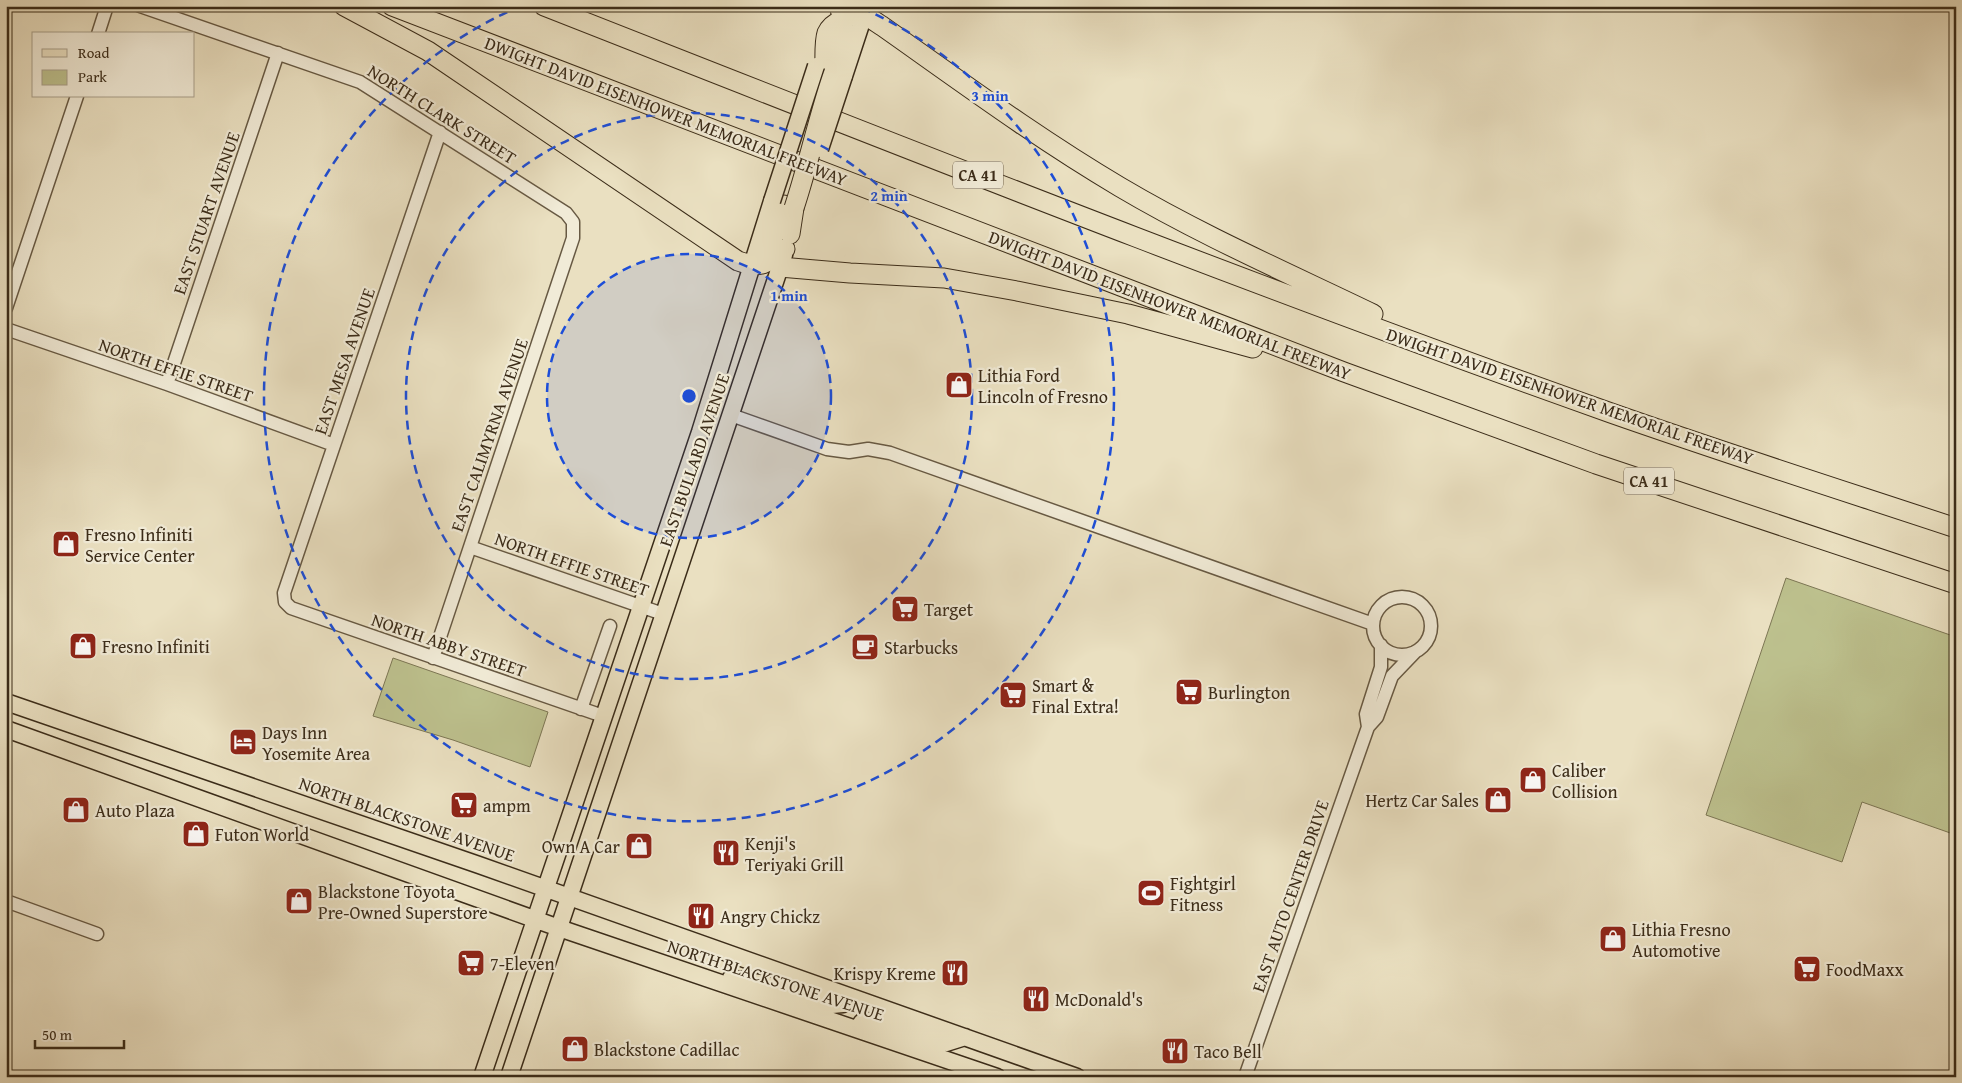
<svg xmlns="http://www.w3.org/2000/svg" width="1962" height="1083" font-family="'Gentium Book Plus',serif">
	<rect width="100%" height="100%" fill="#eae0c1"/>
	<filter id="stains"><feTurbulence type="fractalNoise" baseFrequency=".004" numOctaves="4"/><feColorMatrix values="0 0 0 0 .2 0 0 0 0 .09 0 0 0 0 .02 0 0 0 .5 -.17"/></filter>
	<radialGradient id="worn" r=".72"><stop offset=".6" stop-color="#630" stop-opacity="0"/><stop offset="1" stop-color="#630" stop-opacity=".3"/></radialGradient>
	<path fill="#bdc18e" stroke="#7c7654" d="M1786 578 1956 637V835L1862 802 1842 862 1706 815Z
		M393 658 548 712 530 767 453 740 373 716Z"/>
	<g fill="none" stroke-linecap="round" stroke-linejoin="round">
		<defs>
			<path id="minor" d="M140 6 360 82 566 213 573 222V238L433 658
				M98 34 107 6
				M440 132 284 593 285 602 291 608 603 716
				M6 308 77 96
				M6 329 167 384 334 445
				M167 384 278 53
				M731 415 827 449 849 452 868 449 890 453 1373 624
				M470 547 663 614
				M1373 626a29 29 0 1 1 58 0a29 29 0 1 1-58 0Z
				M581 709 610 626
				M1368 727 1366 714 1381 667V645
				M6 901 97 934
				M1245 1077 1368 727 1377 717 1392 676 1415 652"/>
			<path id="major" d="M844 76 867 6
				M6 702 479 865 1077 1077
				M6 729 559 928 997 1077
				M731 978 764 984 832 1005 843 1004 852 998
				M858 1028 862 1022 874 1020 946 1043 965 1037
				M482 1077 700 432 772 201
				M509 1077 784 255"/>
			<path id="highway" d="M344 6 428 51 738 261C760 269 768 264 785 249
				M392 6 1344 372 1596 464 1956 584
				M544 6C898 145 1252 286 1611 413 1725 453 1841 490 1956 528
				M825 69C825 60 824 42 827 33 832 22 853 12 865 16 871 18 877 23 882 26 960 81 1037 138 1120 187 1201 235 1288 273 1373 314
				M834 72C842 47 848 32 839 6
				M784 205C777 225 763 249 780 267L850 273 944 278 1017 291 1128 314 1253 348
				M790 234 794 208"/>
		</defs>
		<use href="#minor" stroke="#675943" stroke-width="15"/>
		<use href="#major" stroke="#3b2c19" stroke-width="19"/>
		<use href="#highway" stroke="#3b2c19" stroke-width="21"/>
		<use href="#minor" stroke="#f1ebd7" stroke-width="12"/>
		<use href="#major" stroke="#eae0c1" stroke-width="16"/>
		<use href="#highway" stroke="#eae0c1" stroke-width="19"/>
		<defs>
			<path id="major-bridge" d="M820 149 844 76
				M772 201 816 66"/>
			<path id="highway-bridge" d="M794 208C809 163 818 117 834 72"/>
		</defs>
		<use href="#major-bridge" stroke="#3b2c19" stroke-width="19" stroke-linecap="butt"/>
		<use href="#highway-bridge" stroke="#3b2c19" stroke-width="21" stroke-linecap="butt"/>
		<use href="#major-bridge" stroke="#eae0c1" stroke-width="16"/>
		<use href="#highway-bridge" stroke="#eae0c1" stroke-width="19"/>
	</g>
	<circle cx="689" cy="396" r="142" fill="#1d4ed8" fill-opacity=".12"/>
	<g fill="none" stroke="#1d4ed8" stroke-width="2.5" stroke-dasharray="9 6">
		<circle cx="689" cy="396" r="142"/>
		<circle cx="689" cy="396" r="283"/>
		<path d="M862 8A425 425 0 1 1 516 8"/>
	</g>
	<defs>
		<symbol id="shop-square" viewBox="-11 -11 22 22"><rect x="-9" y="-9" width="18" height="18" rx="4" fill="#8f2418" stroke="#f1ebd7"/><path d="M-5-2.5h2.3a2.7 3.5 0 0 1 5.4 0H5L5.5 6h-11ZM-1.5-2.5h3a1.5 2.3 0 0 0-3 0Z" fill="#fff"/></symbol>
		<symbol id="supermarket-square" viewBox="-11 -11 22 22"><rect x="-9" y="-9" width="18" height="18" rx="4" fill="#8f2418" stroke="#f1ebd7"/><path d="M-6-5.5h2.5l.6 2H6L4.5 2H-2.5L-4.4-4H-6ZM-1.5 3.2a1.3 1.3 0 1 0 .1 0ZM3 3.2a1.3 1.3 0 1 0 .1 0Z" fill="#fff"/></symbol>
		<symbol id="cafe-square" viewBox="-11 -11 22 22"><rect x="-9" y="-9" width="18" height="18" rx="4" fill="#8f2418" stroke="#f1ebd7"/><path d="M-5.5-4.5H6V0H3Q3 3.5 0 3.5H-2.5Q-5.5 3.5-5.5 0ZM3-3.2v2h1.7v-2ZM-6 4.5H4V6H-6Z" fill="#fff"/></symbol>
		<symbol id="hotel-square" viewBox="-11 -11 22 22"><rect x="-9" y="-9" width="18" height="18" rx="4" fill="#8f2418" stroke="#f1ebd7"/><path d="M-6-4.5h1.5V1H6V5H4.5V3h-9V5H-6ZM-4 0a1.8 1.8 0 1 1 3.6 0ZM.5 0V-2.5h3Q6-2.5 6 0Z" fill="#fff"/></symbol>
		<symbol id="restaurant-square" viewBox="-11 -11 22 22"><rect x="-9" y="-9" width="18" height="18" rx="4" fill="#8f2418" stroke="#f1ebd7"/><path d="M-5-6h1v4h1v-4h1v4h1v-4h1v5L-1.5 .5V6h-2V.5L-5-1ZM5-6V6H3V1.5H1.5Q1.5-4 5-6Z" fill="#fff"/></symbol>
		<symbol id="stadium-square" viewBox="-11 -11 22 22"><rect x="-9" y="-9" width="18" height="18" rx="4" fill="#8f2418" stroke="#f1ebd7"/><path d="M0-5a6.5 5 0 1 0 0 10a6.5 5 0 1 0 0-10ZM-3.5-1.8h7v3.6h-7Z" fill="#fff"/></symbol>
	</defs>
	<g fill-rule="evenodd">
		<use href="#shop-square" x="943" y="369" width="32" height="32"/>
		<use href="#shop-square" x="50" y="528" width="32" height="32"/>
		<use href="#supermarket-square" x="889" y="593" width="32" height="32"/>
		<use href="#shop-square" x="67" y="630" width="32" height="32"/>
		<use href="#cafe-square" x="849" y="631" width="32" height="32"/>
		<use href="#supermarket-square" x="1173" y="676" width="32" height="32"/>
		<use href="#supermarket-square" x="997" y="679" width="32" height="32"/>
		<use href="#hotel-square" x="227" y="726" width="32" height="32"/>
		<use href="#shop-square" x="1517" y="764" width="32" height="32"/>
		<use href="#shop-square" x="1482" y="784" width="32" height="32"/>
		<use href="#supermarket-square" x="448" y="789" width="32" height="32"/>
		<use href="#shop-square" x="60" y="794" width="32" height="32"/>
		<use href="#shop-square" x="180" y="818" width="32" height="32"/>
		<use href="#shop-square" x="623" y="830" width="32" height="32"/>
		<use href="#restaurant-square" x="710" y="837" width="32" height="32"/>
		<use href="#stadium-square" x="1135" y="877" width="32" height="32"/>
		<use href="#shop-square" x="283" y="885" width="32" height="32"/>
		<use href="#restaurant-square" x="685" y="900" width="32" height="32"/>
		<use href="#shop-square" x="1597" y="923" width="32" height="32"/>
		<use href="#supermarket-square" x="455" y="947" width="32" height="32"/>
		<use href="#supermarket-square" x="1791" y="953" width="32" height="32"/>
		<use href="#restaurant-square" x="939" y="957" width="32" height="32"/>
		<use href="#restaurant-square" x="1020" y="983" width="32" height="32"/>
		<use href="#shop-square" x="559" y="1033" width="32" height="32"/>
		<use href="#restaurant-square" x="1159" y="1035" width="32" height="32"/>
	</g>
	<g text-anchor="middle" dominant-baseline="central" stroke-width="4.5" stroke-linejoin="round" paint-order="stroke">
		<g fill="#f1ebd7" stroke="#726552" stroke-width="1">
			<rect x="953" y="161.5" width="50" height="27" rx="4"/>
			<rect x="1624" y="467.5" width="50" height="27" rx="4"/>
		</g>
		<g font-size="16" font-weight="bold" fill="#3b2c19">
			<text x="978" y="175">CA 41</text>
			<text x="1649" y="481">CA 41</text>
		</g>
		<g font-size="18" fill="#3b2c19" stroke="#f1ebd7">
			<text transform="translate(666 111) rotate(21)">DWIGHT DAVID EISENHOWER MEMORIAL FREEWAY</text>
			<text transform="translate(442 114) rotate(32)">NORTH CLARK STREET</text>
			<text transform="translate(206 213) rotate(-71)">EAST STUART AVENUE</text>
			<text transform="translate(1170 305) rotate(21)">DWIGHT DAVID EISENHOWER MEMORIAL FREEWAY</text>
			<text transform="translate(344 361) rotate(-71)">EAST MESA AVENUE</text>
			<text transform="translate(176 370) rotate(19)">NORTH EFFIE STREET</text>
			<text transform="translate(1570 396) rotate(19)">DWIGHT DAVID EISENHOWER MEMORIAL FREEWAY</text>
			<text transform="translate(489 435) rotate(-71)">EAST CALIMYRNA AVENUE</text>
			<text transform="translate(694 460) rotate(-71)">EAST BULLARD AVENUE</text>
			<text transform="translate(572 564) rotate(19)">NORTH EFFIE STREET</text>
			<text transform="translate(449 645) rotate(19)">NORTH ABBY STREET</text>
			<text transform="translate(407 819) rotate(19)">NORTH BLACKSTONE AVENUE</text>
			<text transform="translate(1290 896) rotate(-71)">EAST AUTO CENTER DRIVE</text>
			<text transform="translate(776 980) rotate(18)">NORTH BLACKSTONE AVENUE</text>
		</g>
		<g font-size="18" fill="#3b2c19" stroke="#f1ebd7" text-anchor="start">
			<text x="978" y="375">Lithia Ford<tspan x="978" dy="21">Lincoln of Fresno</tspan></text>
			<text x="85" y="534">Fresno Infiniti<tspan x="85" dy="21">Service Center</tspan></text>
			<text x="924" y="609">Target</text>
			<text x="102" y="646">Fresno Infiniti</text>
			<text x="884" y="647">Starbucks</text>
			<text x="1032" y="685">Smart &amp;<tspan x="1032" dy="21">Final Extra!</tspan></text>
			<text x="1208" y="692">Burlington</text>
			<text x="262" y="732">Days Inn<tspan x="262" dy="21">Yosemite Area</tspan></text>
			<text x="1552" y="770">Caliber<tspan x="1552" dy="21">Collision</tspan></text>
			<text x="1479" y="800" text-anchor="end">Hertz Car Sales</text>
			<text x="483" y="805">ampm</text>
			<text x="95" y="810">Auto Plaza</text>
			<text x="215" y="834">Futon World</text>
			<text x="745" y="843">Kenji's<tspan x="745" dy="21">Teriyaki Grill</tspan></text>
			<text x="620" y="846" text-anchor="end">Own A Car</text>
			<text x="1170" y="883">Fightgirl<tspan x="1170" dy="21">Fitness</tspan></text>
			<text x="318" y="891">Blackstone Toyota<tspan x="318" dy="21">Pre-Owned Superstore</tspan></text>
			<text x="720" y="916">Angry Chickz</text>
			<text x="1632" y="929">Lithia Fresno<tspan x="1632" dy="21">Automotive</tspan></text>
			<text x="490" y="963">7-Eleven</text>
			<text x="1826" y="969">FoodMaxx</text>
			<text x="936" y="973" text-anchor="end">Krispy Kreme</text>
			<text x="1055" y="999">McDonald's</text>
			<text x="594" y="1049">Blackstone Cadillac</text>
			<text x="1194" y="1051">Taco Bell</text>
		</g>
	</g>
	<circle cx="689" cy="396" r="8" fill="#1d4ed8" stroke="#f1ebd7" stroke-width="2.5"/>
	<g font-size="15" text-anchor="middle" font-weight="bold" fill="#1d4ed8" stroke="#f1ebd7" stroke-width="4.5" stroke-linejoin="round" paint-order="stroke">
		<text x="990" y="101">3 min</text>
		<text x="889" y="201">2 min</text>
		<text x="789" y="301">1 min</text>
	</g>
	<rect width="1962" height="1083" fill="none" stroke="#eae0c1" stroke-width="25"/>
	<rect x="8" y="8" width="1947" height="1068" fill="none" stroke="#3b2c19" stroke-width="2.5"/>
	<rect x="12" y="12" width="1937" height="1058" fill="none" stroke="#3b2c19"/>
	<rect x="32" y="32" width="162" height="65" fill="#f1ebd7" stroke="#a89f8b"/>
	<rect x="42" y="49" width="25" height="8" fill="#eae0c1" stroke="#a89f8b"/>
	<text x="78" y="58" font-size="15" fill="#3b2c19">Road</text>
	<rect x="42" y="70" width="25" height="15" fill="#bdc18e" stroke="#a89f8b"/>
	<text x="78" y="82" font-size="15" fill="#3b2c19">Park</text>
	<path d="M35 1040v8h89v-8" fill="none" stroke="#3b2c19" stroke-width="2.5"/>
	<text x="42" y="1040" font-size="15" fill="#3b2c19" stroke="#f1ebd7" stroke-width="4" paint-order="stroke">50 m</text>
	<rect width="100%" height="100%" filter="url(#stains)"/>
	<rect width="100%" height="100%" fill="url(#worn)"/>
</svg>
